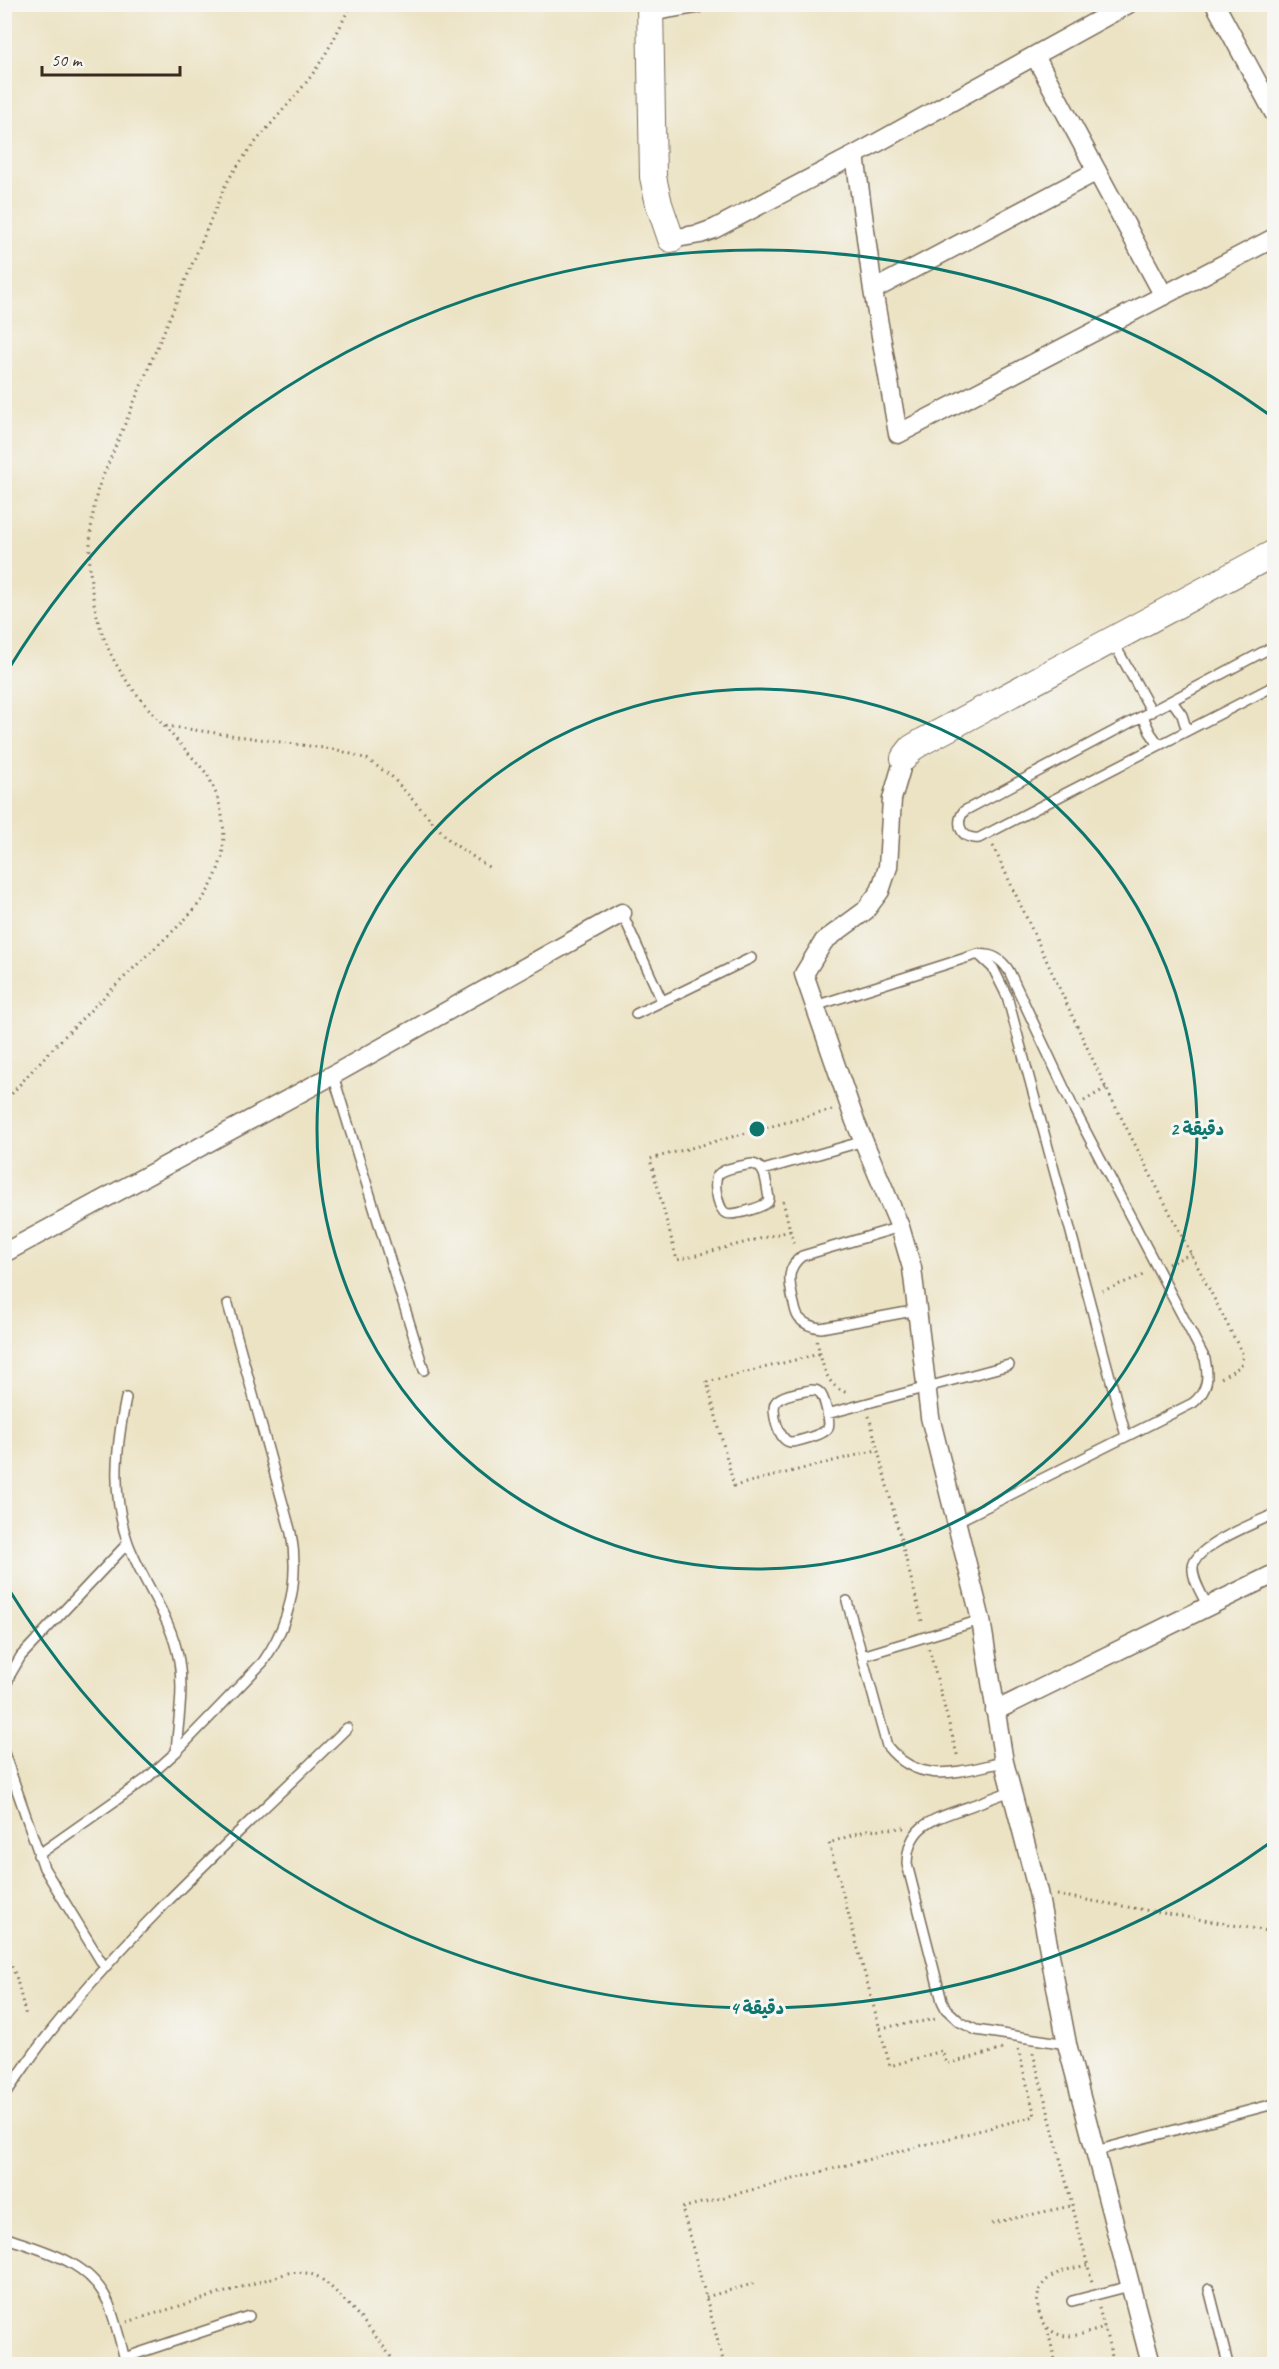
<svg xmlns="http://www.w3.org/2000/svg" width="1279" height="2369" font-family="Caveat,'Playpen Sans Arabic',sans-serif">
	<rect width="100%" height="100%" fill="#f6f6f2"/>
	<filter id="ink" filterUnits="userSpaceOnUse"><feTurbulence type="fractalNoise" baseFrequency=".0167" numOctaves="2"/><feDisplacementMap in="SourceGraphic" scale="12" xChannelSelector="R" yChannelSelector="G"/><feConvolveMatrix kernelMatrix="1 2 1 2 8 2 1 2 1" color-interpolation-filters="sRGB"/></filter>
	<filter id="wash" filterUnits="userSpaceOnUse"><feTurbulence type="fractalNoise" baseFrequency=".008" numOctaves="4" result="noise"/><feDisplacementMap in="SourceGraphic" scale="24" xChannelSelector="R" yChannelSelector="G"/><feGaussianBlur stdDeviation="1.35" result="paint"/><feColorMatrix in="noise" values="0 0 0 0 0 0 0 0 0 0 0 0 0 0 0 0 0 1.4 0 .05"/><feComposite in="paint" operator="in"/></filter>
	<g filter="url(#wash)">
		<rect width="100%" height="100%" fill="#ece3c4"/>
	</g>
	<g filter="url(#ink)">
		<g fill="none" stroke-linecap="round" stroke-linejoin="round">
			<defs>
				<path id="lane" d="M1112 640 1152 712
					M1274 646 964 811C954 824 962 840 979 838L1274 686
					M1172 701 1182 715 1187 731
					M1143 716 1150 732 1159 745
					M622 913 662 1001
					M978 954 993 968 1007 996 1126 1436
					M815 1006 975 955C991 953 1001 958 1009 971L1073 1107 1205 1359C1209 1377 1208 1391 1193 1403L956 1522
					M636 1014 751 958
					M333 1075 424 1370
					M752 1164C767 1166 766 1185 769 1198L768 1202C762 1207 731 1218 724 1212 718 1206 711 1178 720 1173 728 1167 742 1166 752 1164Z
					M763 1170 864 1141
					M900 1227 802 1256C786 1268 789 1282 793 1300 795 1306 795 1313 799 1318 805 1325 812 1327 821 1328L918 1310
					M811 1390C815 1390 817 1390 820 1393 824 1396 831 1423 828 1428 826 1434 796 1442 790 1442 779 1441 770 1409 776 1402 782 1394 802 1392 811 1390Z
					M126 1398C116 1447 111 1495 128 1543 143 1583 172 1618 179 1661 184 1691 178 1722 176 1752
					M827 1414 1009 1365
					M847 1601 887 1746C920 1787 959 1771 1004 1762
					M1208 1607C1203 1596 1192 1580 1193 1567 1194 1546 1256 1523 1274 1514
					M862 1656 981 1620
					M4 1691 10 1675 21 1656 128 1543
					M4 1753 44 1868 105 1968
					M1011 1791C995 1797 979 1803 962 1809 931 1820 908 1826 907 1864L942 2001 946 2009 960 2022 976 2030 1067 2044
					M38 1855 146 1779 176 1752 263 1662C290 1623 300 1581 291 1533L228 1304
					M4 2096C18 2077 30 2058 44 2040 133 1925 244 1829 347 1728
					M1095 2151 1274 2104
					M4 2237C43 2251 89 2260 108 2302 116 2322 121 2344 126 2364
					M1209 2289 1228 2364
					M1072 2301 1130 2286
					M124 2358 249 2316"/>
				<path id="street" d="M1215 4 1274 113
					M650 12 696 4
					M1035 56 1164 296
					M855 155 873 290 898 434 1274 238
					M671 239 700 234 714 229 855 155 1128 4
					M873 290 1097 171
					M904 758 892 799 888 867 880 891 865 911 824 941 804 974 855 1121 900 1227 912 1268 930 1417 981 1620 1004 1762 1038 1892 1067 2044 1151 2364
					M4 1253 333 1075 622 913
					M995 1711 1274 1574"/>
				<path id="secondary" d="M650 4 653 177 659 204 671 239
					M904 758 912 748 922 742 1274 553"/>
			</defs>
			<use href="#lane" stroke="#796b58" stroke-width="12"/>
			<use href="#street" stroke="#796b58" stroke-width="21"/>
			<use href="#secondary" stroke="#796b58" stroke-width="28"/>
			<path stroke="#796b58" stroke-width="3" stroke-dasharray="1.5 4.5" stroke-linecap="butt" d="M166 726 338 750 367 759 392 777 451 842 490 868
				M993 846 1106 1088 1243 1355 1241 1366 1221 1378
				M1084 1101 1106 1088
				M4 1103C46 1052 94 1007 141 961 167 935 202 910 216 875 230 841 224 805 207 774 182 745 155 718 132 688 87 630 82 556 98 488L225 186C246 148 278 118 305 84 324 60 338 32 351 4
				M783 1201 794 1247
				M790 1231 677 1260 650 1159 832 1110
				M1168 1264 1191 1254
				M1102 1291 1146 1274
				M817 1341C822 1362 825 1387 848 1393
				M819 1354 707 1382 734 1486 877 1450
				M869 1416 923 1625
				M929 1649 958 1758
				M904 1828 867 1830 829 1843 890 2066 942 2051 947 2064 1003 2049
				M1057 1895 1274 1932
				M4 1950 16 1976 26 2016
				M880 2028 937 2019
				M1033 2053 1092 2282
				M992 2223 1071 2206
				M1087 2265C1076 2268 1061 2270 1051 2277 1026 2292 1038 2335 1067 2336 1079 2336 1093 2331 1105 2328
				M706 2297 756 2283
				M1099 2308 1114 2364
				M127 2322 288 2273C298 2272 307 2272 316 2276 333 2283 386 2346 395 2364
				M1047 2328 1056 2364
				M724 2364 682 2208 1035 2116 1018 2049"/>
			<use href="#lane" stroke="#fff" stroke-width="9"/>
			<use href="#street" stroke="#fff" stroke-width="18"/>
			<use href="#secondary" stroke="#fff" stroke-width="26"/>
		</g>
	</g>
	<g fill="none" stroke="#0f766e" stroke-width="3">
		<circle cx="757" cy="1129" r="440"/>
		<path d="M1274 1840A879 879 0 0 1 8 1588M8 670A879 879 0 0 1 1274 418"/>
	</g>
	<circle cx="757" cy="1129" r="9" fill="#0f766e" stroke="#f6f6f2" stroke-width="3"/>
	<g font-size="18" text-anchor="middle" font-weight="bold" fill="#0f766e" stroke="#f6f6f2" stroke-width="6" stroke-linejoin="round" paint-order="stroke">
		<text x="1197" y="1135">2 دقيقة</text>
		<text x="757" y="2014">4 دقيقة</text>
	</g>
	<rect width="1279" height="2369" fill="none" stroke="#f6f6f2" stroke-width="24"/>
	<path d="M42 66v9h138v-9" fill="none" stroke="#3b2a1e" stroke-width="3"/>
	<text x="51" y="66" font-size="18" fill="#3b2a1e" stroke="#f6f6f2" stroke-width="4.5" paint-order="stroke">50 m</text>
</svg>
